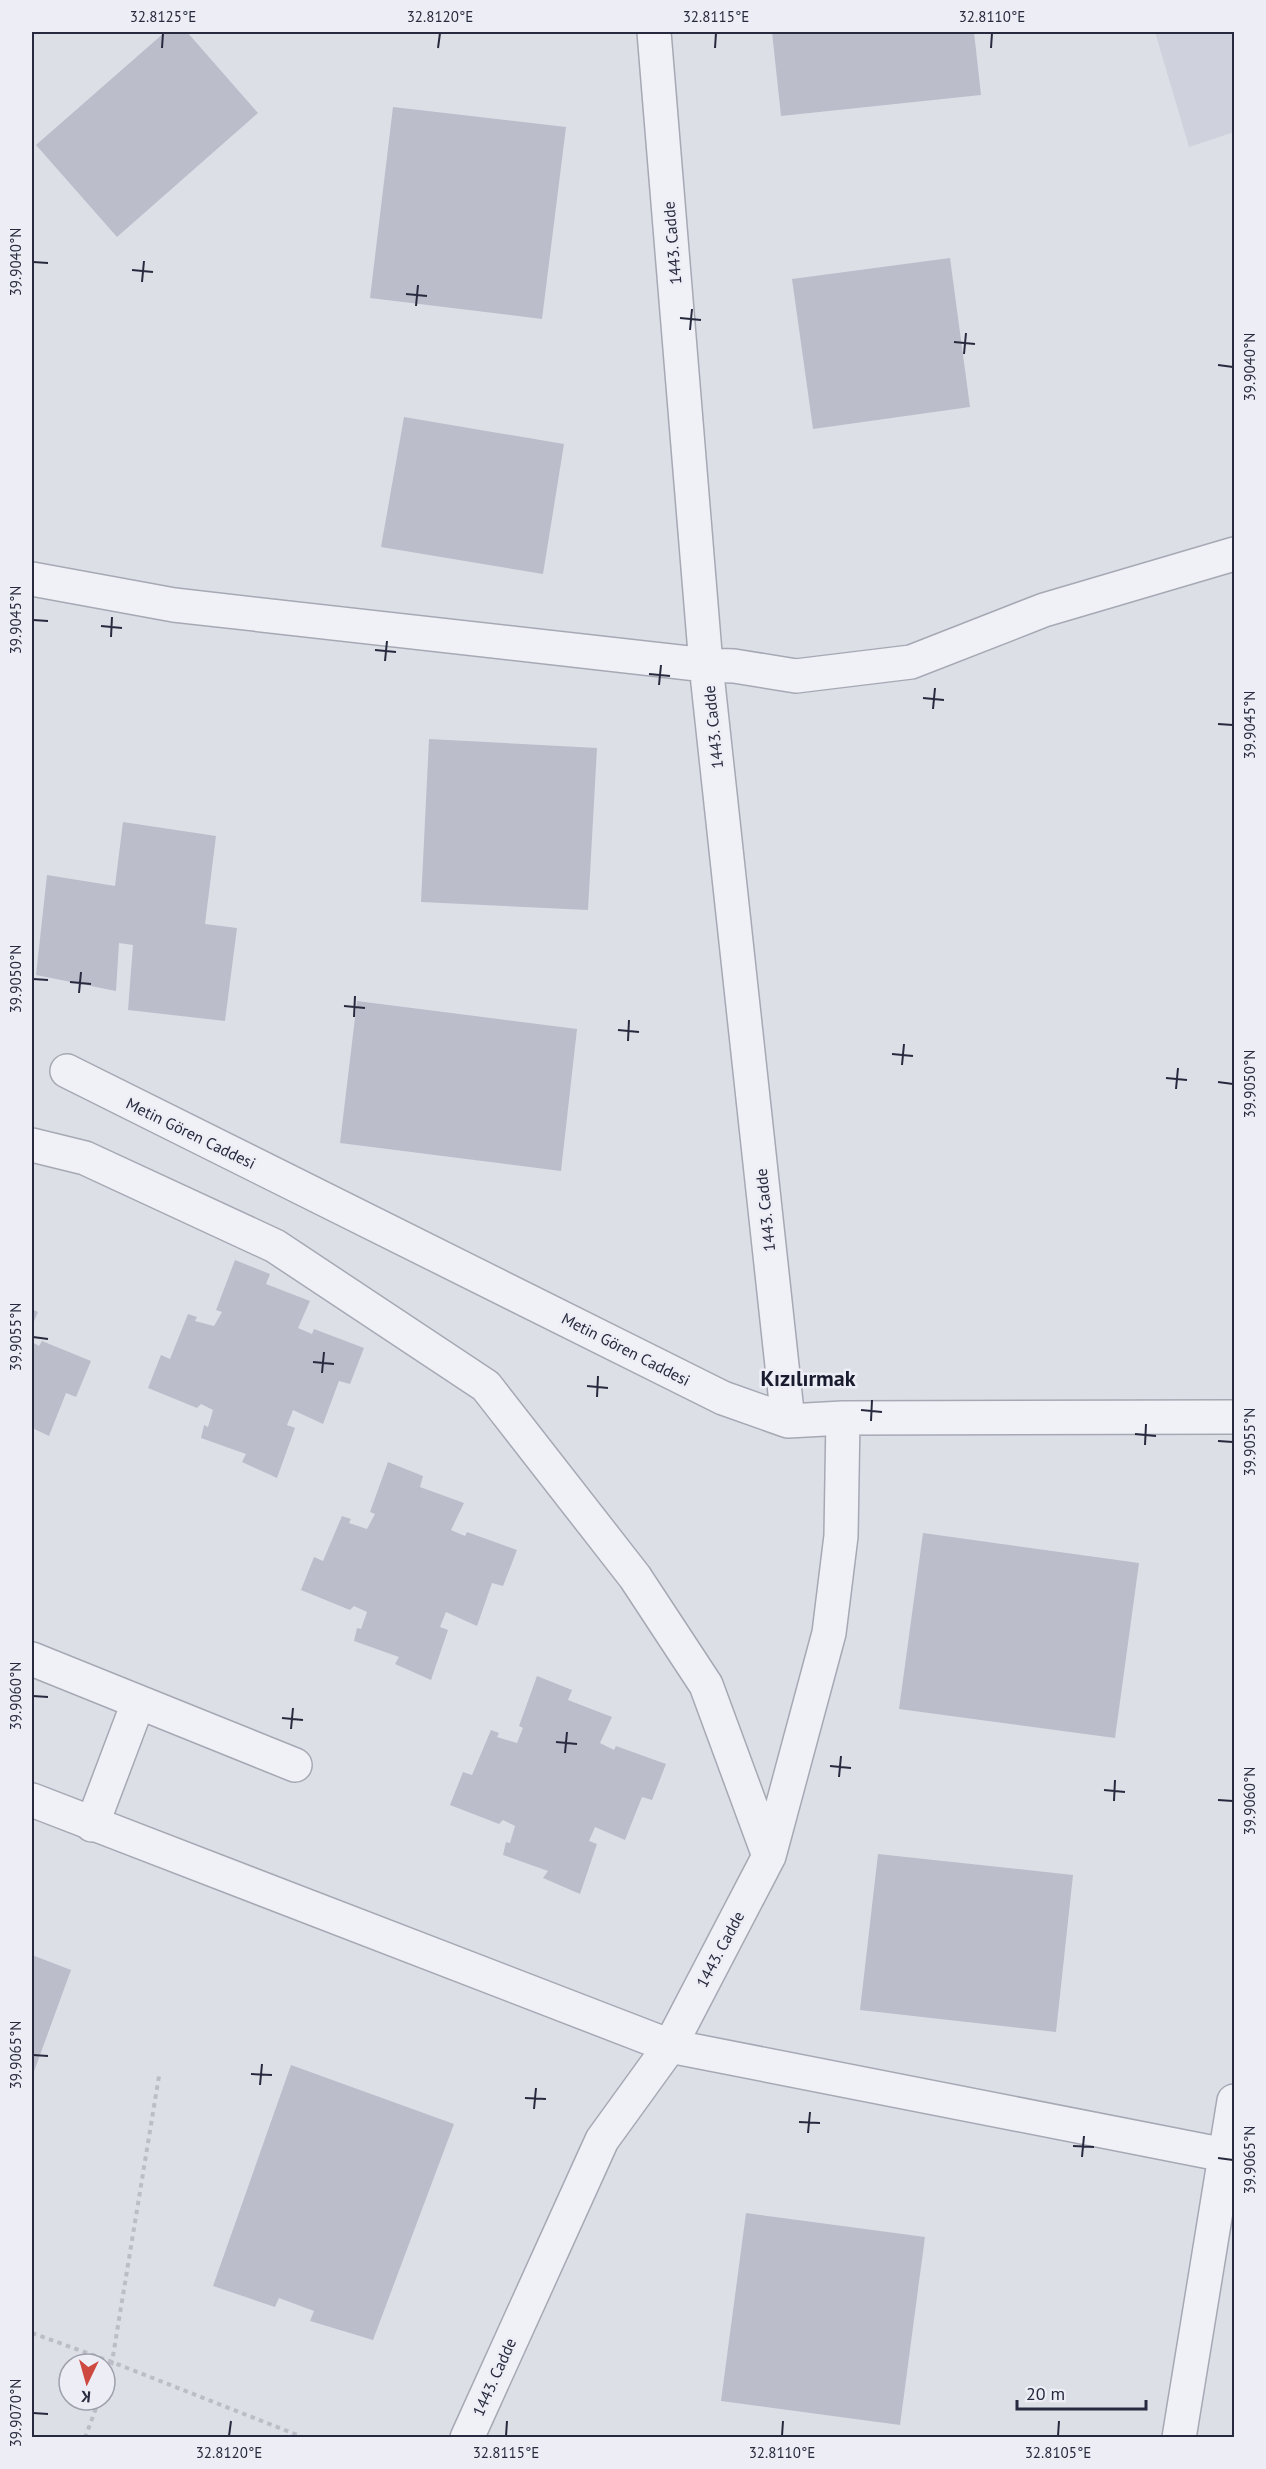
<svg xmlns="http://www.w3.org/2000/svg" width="1266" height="2469" font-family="'PT Sans',sans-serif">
	<rect width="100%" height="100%" fill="#dddfe7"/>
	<path fill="#cfd1dc" d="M1155 32H1234V132L1189 147Z"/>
	<path fill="#bbbdca" d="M165 32H187L258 113 117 237 36 145Z
		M772 32H974L981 95 781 116Z
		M393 107 566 127 542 319 370 298Z
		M950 258 970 407 813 429 792 279Z
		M404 417 564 444 543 574 381 547Z
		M429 739 597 748 588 910 421 902Z
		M123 822 216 836 205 924 237 928 225 1021 128 1010 133 945 119 943 116 991 36 975 47 875 115 886Z
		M357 1001 577 1029 561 1171 340 1143Z
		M235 1260 270 1274 266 1284 310 1301 298 1328 312 1334 314 1329 364 1348 350 1384 339 1381 323 1424 293 1410 287 1425 295 1428 277 1478 242 1462 246 1454 201 1438 204 1425 208 1427 213 1410 201 1404 197 1408 148 1388 161 1355 170 1359 188 1314 197 1317 195 1321 214 1326 222 1312 216 1310Z
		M32 1309 38 1312 32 1326Z
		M42 1341 91 1361 76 1397 66 1393 49 1436 32 1428V1342L39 1346Z
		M388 1462 423 1476 420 1487 464 1503 451 1530 465 1536 467 1532 517 1550 503 1586 492 1583 477 1626 446 1612 440 1627 448 1630 431 1680 395 1664 399 1657 354 1641 357 1628 361 1629 367 1612 354 1606 350 1610 301 1590 314 1557 323 1561 342 1516 351 1519 349 1523 367 1529 375 1514 370 1512Z
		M923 1533 1139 1563 1115 1738 899 1709Z
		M537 1676 572 1690 568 1700 612 1717 600 1743 614 1750 616 1746 666 1764 652 1800 642 1797 625 1840 595 1827 589 1841 597 1844 580 1894 543 1878 548 1871 503 1855 506 1842 510 1843 515 1826 503 1820 499 1824 450 1805 463 1772 472 1775 491 1730 499 1733 497 1737 517 1743 523 1728 519 1726Z
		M878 1854 1073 1875 1056 2032 860 2010Z
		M32 1955 71 1970 32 2077Z
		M291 2065 454 2124 373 2340 310 2321 314 2311 279 2298 275 2307 213 2286Z
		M746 2213 925 2237 900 2425 721 2401Z"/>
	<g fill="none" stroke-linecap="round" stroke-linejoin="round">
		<defs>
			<path id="minor" d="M654 32 706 665 788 1421
				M32 579 174 605 706 665 734 666 796 676 911 662 1044 610 1234 554
				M67 1071 723 1398 788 1421 843 1418 1234 1417
				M32 1145 85 1158 275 1246 486 1386 635 1577 706 1685 769 1856
				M32 1659 295 1765
				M32 1800 670 2046 1225 2155
				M92 1825 138 1703
				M467 2438 602 2140 670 2046 769 1856 829 1633 841 1536 843 1418
				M1179 2438 1234 2101"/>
		</defs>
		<use href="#minor" stroke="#a6a9b4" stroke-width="36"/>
		<path stroke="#bcbdc6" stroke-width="4" stroke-dasharray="4.5 4.5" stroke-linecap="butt" d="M32 2333 112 2362 305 2438
			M105 2382 112 2362 159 2076
			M85 2438 99 2400"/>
		<use href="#minor" stroke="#f0f1f6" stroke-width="33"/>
	</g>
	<path fill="none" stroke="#272a3e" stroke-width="2" d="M162 48 163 33M438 48 440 33M715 48 716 33M991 48 992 33M33 262 48 263M132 270 153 272M142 282 144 261M406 294 427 296M416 306 418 285M680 318 701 320M690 330 692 309M954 342 975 344M964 354 966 333M1218 365 1233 367M33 620 48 621M101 626 122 628M111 637 112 617M375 650 396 652M385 661 387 641M649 674 670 676M659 685 661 665M923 698 944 700M933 709 935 688M1218 724 1233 725M33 979 48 980M70 982 91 984M79 993 81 972M344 1006 365 1008M354 1017 355 996M618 1030 639 1032M628 1041 629 1020M892 1054 913 1056M902 1065 904 1044M1166 1078 1187 1080M1218 1082 1233 1084M1176 1089 1178 1068M33 1337 48 1339M313 1362 334 1364M322 1373 324 1352M587 1386 608 1388M597 1397 598 1376M861 1410 882 1412M871 1421 872 1400M1135 1434 1156 1436M1218 1441 1233 1442M1145 1445 1146 1424M33 1696 48 1697M282 1718 303 1720M291 1729 293 1708M556 1742 577 1744M565 1753 567 1732M830 1766 851 1768M839 1777 841 1756M1104 1790 1125 1792M1218 1800 1233 1801M1114 1801 1115 1780M33 2055 48 2056M251 2074 272 2075M260 2085 262 2064M525 2098 546 2099M534 2109 536 2088M799 2122 820 2123M808 2133 810 2112M1073 2146 1094 2147M1082 2157 1084 2136M1218 2158 1233 2160M33 2413 48 2414M229 2436 231 2421M506 2436 507 2421M782 2436 783 2421M1058 2436 1059 2421"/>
	<g text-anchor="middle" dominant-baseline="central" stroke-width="5" stroke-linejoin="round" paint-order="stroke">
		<g font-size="16" fill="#272a3e" stroke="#edeef5">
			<text transform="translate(672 243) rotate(-95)">1443. Cadde</text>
			<text transform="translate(713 727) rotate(-96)">1443. Cadde</text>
			<text transform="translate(191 1133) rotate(26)">Metin Gören Caddesi</text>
			<text transform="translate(765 1210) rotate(-96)">1443. Cadde</text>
			<text transform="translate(626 1349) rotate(27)">Metin Gören Caddesi</text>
			<text transform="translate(720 1949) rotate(-62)">1443. Cadde</text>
			<text transform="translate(494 2377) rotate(-66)">1443. Cadde</text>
		</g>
		<g font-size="22" font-weight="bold" fill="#191c2e" stroke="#edeef5">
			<text x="808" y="1378">Kızılırmak</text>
		</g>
	</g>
	<rect width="1266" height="2469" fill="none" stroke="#edeef5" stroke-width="66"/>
	<g transform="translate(87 2382) rotate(185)"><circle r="28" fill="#edeef5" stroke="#9ea0ac" stroke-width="1.5"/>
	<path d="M0-4.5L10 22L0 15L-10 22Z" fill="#ce4940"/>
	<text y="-9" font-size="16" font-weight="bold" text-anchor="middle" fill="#272a3e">K</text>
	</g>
	<path d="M1017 2400v9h129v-9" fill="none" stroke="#272a3e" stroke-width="3"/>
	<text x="1026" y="2400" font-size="18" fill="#272a3e" stroke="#edeef5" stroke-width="4.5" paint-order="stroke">20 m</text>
	<rect x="33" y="33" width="1200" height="2403" fill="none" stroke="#272a3e" stroke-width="2"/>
	<g font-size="15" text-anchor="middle" fill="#272a3e">
		<text x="163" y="22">32.8125°E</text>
		<text x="440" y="22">32.8120°E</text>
		<text x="716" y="22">32.8115°E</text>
		<text x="992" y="22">32.8110°E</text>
		<text transform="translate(16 262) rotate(-90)" y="5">39.9040°N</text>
		<text transform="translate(1250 367) rotate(-90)" y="5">39.9040°N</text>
		<text transform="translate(16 620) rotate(-90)" y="5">39.9045°N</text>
		<text transform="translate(1250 725) rotate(-90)" y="5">39.9045°N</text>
		<text transform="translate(16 979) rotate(-90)" y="5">39.9050°N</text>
		<text transform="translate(1250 1084) rotate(-90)" y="5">39.9050°N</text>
		<text transform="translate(16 1337) rotate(-90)" y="5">39.9055°N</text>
		<text transform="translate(1250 1442) rotate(-90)" y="5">39.9055°N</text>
		<text transform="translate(16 1696) rotate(-90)" y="5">39.9060°N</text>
		<text transform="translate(1250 1801) rotate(-90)" y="5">39.9060°N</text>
		<text transform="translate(16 2055) rotate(-90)" y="5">39.9065°N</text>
		<text transform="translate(1250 2160) rotate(-90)" y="5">39.9065°N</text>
		<text transform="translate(16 2413) rotate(-90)" y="5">39.9070°N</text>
		<text x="229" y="2458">32.8120°E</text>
		<text x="506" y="2458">32.8115°E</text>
		<text x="782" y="2458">32.8110°E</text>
		<text x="1058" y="2458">32.8105°E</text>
	</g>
</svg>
